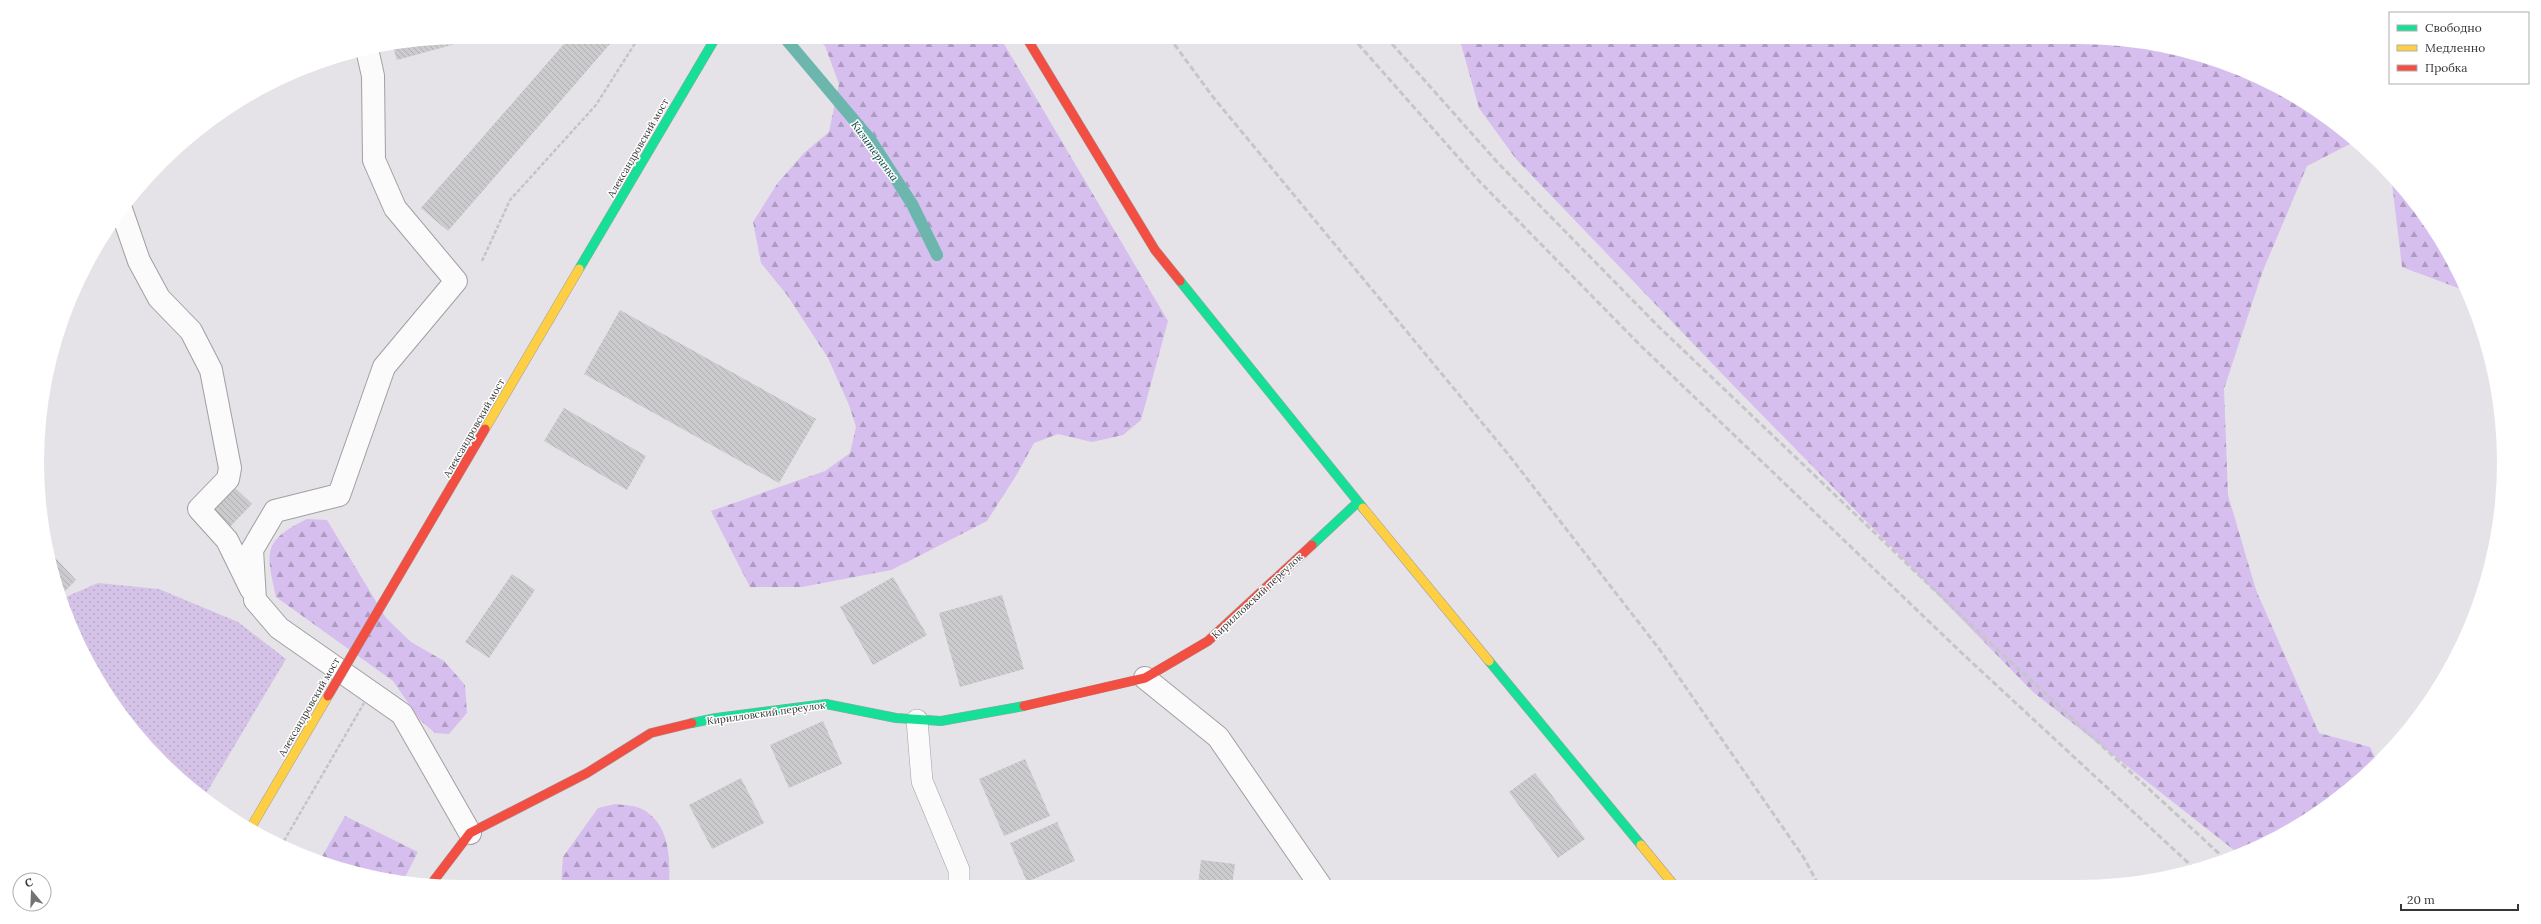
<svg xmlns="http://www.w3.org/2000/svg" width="2541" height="924" font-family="Lora,serif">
	<defs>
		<pattern id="grass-dots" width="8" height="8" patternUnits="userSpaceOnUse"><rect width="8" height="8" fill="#d4c3e7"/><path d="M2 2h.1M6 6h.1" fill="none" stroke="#b7a8c7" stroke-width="1.8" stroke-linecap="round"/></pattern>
		<pattern id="forest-firs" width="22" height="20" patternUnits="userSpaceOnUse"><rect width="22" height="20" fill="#d6beee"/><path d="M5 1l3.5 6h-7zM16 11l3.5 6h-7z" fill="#ae9bc2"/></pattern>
		<pattern id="building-back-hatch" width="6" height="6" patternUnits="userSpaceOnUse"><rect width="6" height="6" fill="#cbcacd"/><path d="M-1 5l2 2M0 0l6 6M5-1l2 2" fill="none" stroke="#afaeb1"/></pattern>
	</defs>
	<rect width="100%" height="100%" fill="#e5e3e7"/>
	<path fill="url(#grass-dots)" d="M98 583 159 589 238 622 286 659 204 797C190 786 174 775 161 762 117 717 81 659 61 599Z"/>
	<path fill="url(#forest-firs)" d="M815 37H1000L1168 321 1141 420 1123 435 1092 442 1058 434 1034 443 1017 474 987 521 915 558 891 570 802 587H750L711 511 825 471 850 453 856 427 849 405 828 358 787 295 761 263 753 222 777 184 804 153 829 132 839 84 825 46Z
		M1459 37H2079L2189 51 2267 81 2338 125 2387 171 2352 143 2307 166 2262 273 2224 389 2228 495 2256 590 2319 733 2370 747 2378 763C2344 796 2283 837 2239 854L2033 692 1730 382 1516 159 1479 108Z
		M2391 175 2447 249 2466 291 2402 267Z
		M307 519 327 520 386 618 411 642 444 661 465 685 467 713 449 734 435 733 420 720 393 681 276 597C266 552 262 541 307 519Z
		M615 804C623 805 635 805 642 809 671 825 670 859 669 887H561L563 857 598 808Z
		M345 816 418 852 404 879 352 873 320 860Z"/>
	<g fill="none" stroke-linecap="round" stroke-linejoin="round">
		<path stroke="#6cb6ae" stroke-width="12" d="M784 37 870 139 912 204 937 255"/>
	</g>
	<path fill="url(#building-back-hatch)" d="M458 37 459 43 397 60 392 44Z
		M570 37H616L448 231 421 208Z
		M620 310 816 419 779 483 584 374Z
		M564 408 646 456 627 490 544 441Z
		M232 485 252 504 229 528 209 510Z
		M48 550 76 580 60 596 51 572Z
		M512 574 535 590 489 658 465 642Z
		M893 577 927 635 873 665 840 607Z
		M1002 595 1024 669 960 687 939 613Z
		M823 721 842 764 789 788 770 745Z
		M1025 759 1050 816 1004 836 979 779Z
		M1535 773 1585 839 1558 858 1509 792Z
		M741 778 764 823 712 849 689 805Z
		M1057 822 1075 861 1027 882 1010 843Z
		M1201 860 1235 864 1232 885H1198Z"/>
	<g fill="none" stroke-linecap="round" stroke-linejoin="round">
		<defs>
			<path id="lane" d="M917 720 922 781 959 870V886"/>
			<path id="street" d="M367 49 373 76 374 160 395 208 456 281 384 367 339 495 275 511 252 550 255 600 279 628 402 714 470 833
				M121 209 139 261 159 298 191 331 211 370 230 468 228 479 199 509 227 540 251 589
				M1145 678 1218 737 1320 885"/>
			<path id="fast" d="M1180 281 1363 508
				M1312 545 1358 502
				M1489 661 1641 845
				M692 723 716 718 826 704 896 718 941 721 1024 706"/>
			<path id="slow" d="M1363 508 1489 661
				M1641 845 1673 884"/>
			<path id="jam" d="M1026 37 1155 250 1180 281
				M1024 706 1145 678 1208 641 1312 545
				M432 883 470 833 587 773 651 733 692 723"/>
		</defs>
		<use href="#lane" stroke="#a19fa2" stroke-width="22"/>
		<use href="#street" stroke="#a19fa2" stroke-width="24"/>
		<use href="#fast" stroke="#a19fa2" stroke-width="10"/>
		<use href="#slow" stroke="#a19fa2" stroke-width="10"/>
		<use href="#jam" stroke="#a19fa2" stroke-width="10"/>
		<path stroke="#c5c4c5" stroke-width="2.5" stroke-dasharray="4 2" stroke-linecap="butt" d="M482 261 510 200 596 105 639 37"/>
		<use href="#lane" stroke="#fbfbfb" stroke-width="21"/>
		<use href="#street" stroke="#fbfbfb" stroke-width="22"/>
		<use href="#fast" stroke="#16e098" stroke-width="9"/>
		<use href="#slow" stroke="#ffcf43" stroke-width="9"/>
		<use href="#jam" stroke="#f24e42" stroke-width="9"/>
		<path stroke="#c6c5c7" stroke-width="3" stroke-dasharray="6 3" stroke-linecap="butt" d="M1169 37 1213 97 1508 454 1660 650 1804 858 1818 884
			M1352 37 1480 182 1641 346 1965 656 2196 870
			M1386 37 1498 163 1658 326 1987 640 2225 859"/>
		<defs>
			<path id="fast-bridge" d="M579 269 716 37"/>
			<path id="slow-bridge" d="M485 429 579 269
				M250 829 328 696"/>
			<path id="jam-bridge" d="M328 696 485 429"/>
		</defs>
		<use href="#fast-bridge" stroke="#a19fa2" stroke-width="10" stroke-linecap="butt"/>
		<use href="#slow-bridge" stroke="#a19fa2" stroke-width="10" stroke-linecap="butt"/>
		<use href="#jam-bridge" stroke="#a19fa2" stroke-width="10" stroke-linecap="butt"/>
		<path stroke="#c5c4c5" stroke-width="2.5" stroke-dasharray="4 2" stroke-linecap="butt" d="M749 44 752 37
			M281 846 364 703"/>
		<use href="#fast-bridge" stroke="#16e098" stroke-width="9"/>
		<use href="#slow-bridge" stroke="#ffcf43" stroke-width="9"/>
		<use href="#jam-bridge" stroke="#f24e42" stroke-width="9"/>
	</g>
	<g text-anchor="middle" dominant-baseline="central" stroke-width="3" stroke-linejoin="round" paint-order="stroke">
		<g font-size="10" fill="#363537" stroke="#fff">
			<text transform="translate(638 148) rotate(-60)">Александровский мост</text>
			<text transform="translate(474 428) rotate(-60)">Александровский мост</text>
			<text transform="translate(1257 596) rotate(-43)">Кирилловский переулок</text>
			<text transform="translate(309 707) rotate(-60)">Александровский мост</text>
			<text transform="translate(766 713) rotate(-8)">Кирилловский переулок</text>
		</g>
		<g font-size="11" font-style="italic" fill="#00423b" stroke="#fff">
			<text transform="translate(875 151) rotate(54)">Кизитеринка</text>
		</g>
	</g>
	<path d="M0 0H2541V924H0ZM462 44H2079A418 418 0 0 1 2497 462V462A418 418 0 0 1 2079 880H462A418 418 0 0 1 44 462V462A418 418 0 0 1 462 44Z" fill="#fff" fill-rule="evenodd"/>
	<rect x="2389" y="12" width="140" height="72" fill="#ffffff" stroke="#afaeaf"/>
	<rect x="2397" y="25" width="20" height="6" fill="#16e098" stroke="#afaeaf"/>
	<text x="2425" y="32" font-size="12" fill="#363537">Свободно</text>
	<rect x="2397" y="45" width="20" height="6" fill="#ffcf43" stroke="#afaeaf"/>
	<text x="2425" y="52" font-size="12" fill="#363537">Медленно</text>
	<rect x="2397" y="65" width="20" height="6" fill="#f24e42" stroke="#afaeaf"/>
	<text x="2425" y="72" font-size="12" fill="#363537">Пробка</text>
	<g transform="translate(32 892) rotate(341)"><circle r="19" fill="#ffffff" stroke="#afaeaf"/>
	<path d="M0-3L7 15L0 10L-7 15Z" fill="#737275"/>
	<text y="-6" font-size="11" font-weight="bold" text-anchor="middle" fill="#363537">С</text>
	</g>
	<path d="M2401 904v6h117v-6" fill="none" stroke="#363537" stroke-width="2"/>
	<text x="2407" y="904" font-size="12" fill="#363537" stroke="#ffffff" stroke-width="3" paint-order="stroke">20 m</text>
</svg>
